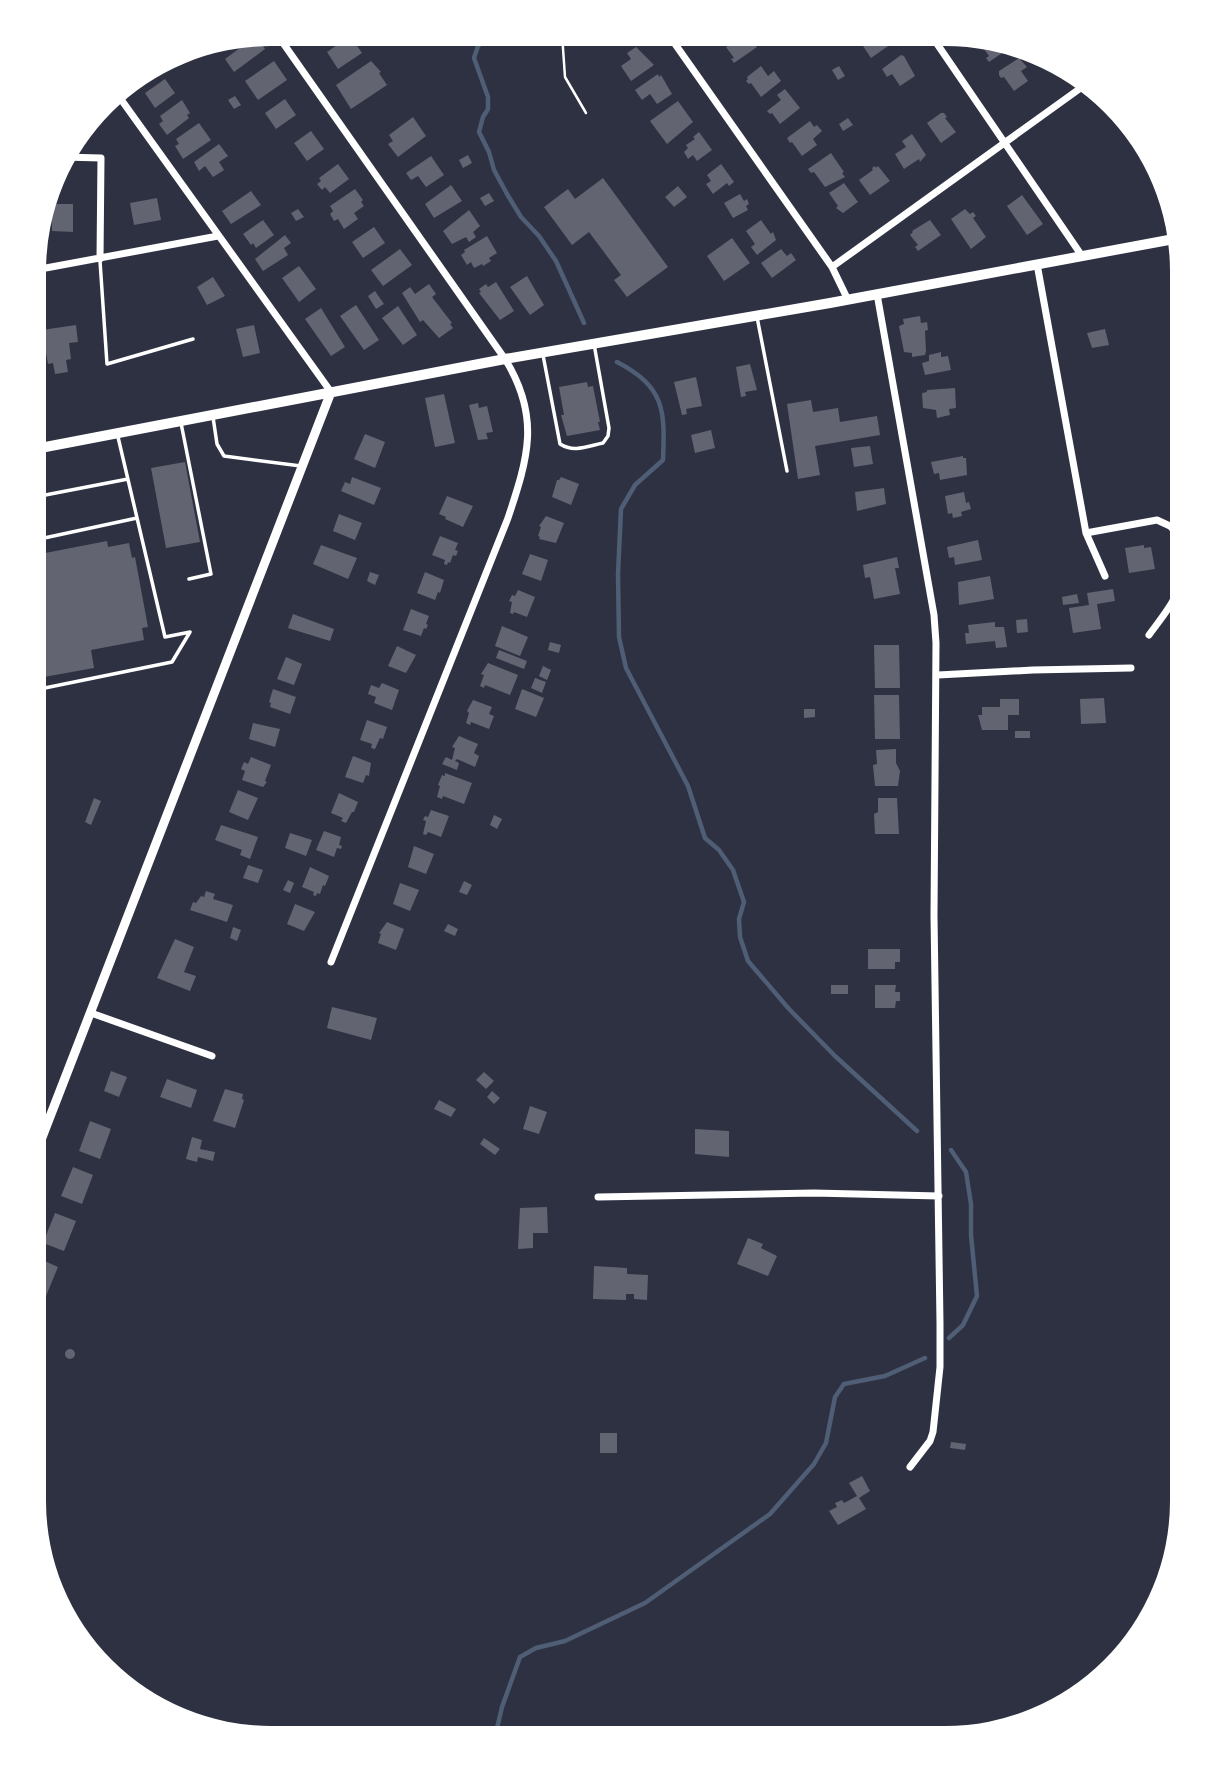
<svg xmlns="http://www.w3.org/2000/svg" width="1215" height="1772" font-family="'Work Sans',sans-serif">
	<rect width="100%" height="100%" fill="#2d3142"/>
	<g fill="none" stroke-linecap="round" stroke-linejoin="round">
		<path stroke="#4f5d75" stroke-width="4.5" d="M492 34 478 46 474 58 488 97V109L483 117 479 132 489 152 494 170 507 194 521 217 539 236 556 261 584 323
			M617 362C665 387 665 410 663 460L635 485 621 509 618 574 619 637 626 668 688 786 705 838 719 850 733 870 744 902 739 919 740 937 748 961 789 1009 835 1056 917 1131
			M949 1338 963 1325 977 1296 971 1235V1204L966 1172 951 1150
			M495 1737 502 1707 520 1657 536 1648 565 1641 645 1603 770 1514 814 1464 826 1443 835 1397 844 1384 885 1376 925 1358"/>
	</g>
	<path fill="#626471" d="M315 33H339L323 45Z
		M744 35H748L757 47 734 63 731 59 734 58 726 47Z
		M872 35H886L894 42 871 58 861 43Z
		M256 36 265 49 234 72 225 59Z
		M350 36 362 53 338 69 327 52Z
		M988 40 1008 49 989 62 986 58 989 56 981 45Z
		M636 47 654 65 631 81 621 66 631 59 627 53Z
		M901 55 904 56 915 76 900 86 892 74 887 77 882 69Z
		M1019 58 1027 67 1021 71 1028 81 1014 91 1004 77 1001 78 999 75V71Z
		M274 61 287 80 258 100 245 81Z
		M371 61 381 72 379 73 387 85 351 109 336 85Z
		M761 66 768 76 774 71 781 81 761 97 751 83 749 84 746 81 748 79 747 77Z
		M839 66 845 76 838 80 832 70Z
		M157 67 159 71 135 88 131 82Z
		M658 74 659 77 661 75 672 94 657 104 650 94 642 100 635 90Z
		M165 79 175 93 155 108 145 93Z
		M785 89 800 108 780 124 772 113 770 114 767 111 781 100 777 95Z
		M235 96 241 105 234 109 228 100Z
		M285 99 296 115 276 129 265 113Z
		M182 100 190 113 187 115 189 118 167 135 159 124 163 121 160 116Z
		M678 101 693 122 667 144 650 121Z
		M941 113H944L947 117 945 118 956 132 941 143 927 123Z
		M413 117 426 136 398 157 388 144 393 141 389 135Z
		M848 118 853 125 843 131 839 124Z
		M810 121 814 127 817 125 822 131 813 139 817 145 802 156 792 142 790 143 787 138Z
		M199 123 211 140 183 159 175 146 179 144 176 139Z
		M311 131 324 149 307 161 294 143Z
		M699 132 712 150 697 161 693 155 688 159 684 152 688 148 686 145 695 139 693 137Z
		M912 134 926 155 920 162 919 159 904 169 895 154 906 147 902 141Z
		M219 144 228 156 219 162 224 170 213 177 205 166 199 171 194 162Z
		M831 153 844 172 842 173 845 177 825 187 814 172 811 173 808 169Z
		M468 155 472 163 463 168 459 160Z
		M431 156 444 175 426 187 418 176 411 180 406 173Z
		M338 164 349 179 330 193 325 187 322 190 317 184 321 181 319 178Z
		M721 164 734 182 729 186 727 183 713 194 706 184 711 181 707 175Z
		M875 166 876 168 878 166 890 181 870 195 859 180 873 170 872 168Z
		M603 178 668 267 627 297 614 280 621 275 589 232 572 245 544 207 568 189 575 199Z
		M844 183 858 202 843 213 836 208 838 206 829 193Z
		M451 185 462 201 434 218 425 204Z
		M678 186 687 197 674 207 665 197Z
		M355 189 363 200 361 202 364 206 354 213 358 219 344 229 338 219 334 221 330 214 333 211 330 206Z
		M251 191 261 205 231 224 222 211Z
		M489 193 494 201 485 206 480 198Z
		M740 194 744 201 747 199 749 204 746 206 748 210 733 218 724 203Z
		M1022 195 1043 224 1027 235 1007 206Z
		M157 198 161 220 134 225 130 203Z
		M52 204H73V232L52 231Z
		M298 209 304 217 296 221 291 213Z
		M965 209 970 214 973 212 976 216 973 218 986 237 971 249 951 219Z
		M469 210 480 226 473 232 476 237 469 242 466 237 452 244 443 231Z
		M263 220 274 235 256 248 253 243 251 245 243 234Z
		M761 220 771 234 773 232 776 240 757 255 751 247 755 244 746 231Z
		M930 220 941 235 918 251 915 247 918 245 910 235 913 232 912 231Z
		M374 227 385 243 363 258 352 242Z
		M285 235 291 243 284 248 288 255 263 271 255 259Z
		M487 236 497 253 489 258 491 261 483 266 482 264 474 268 471 262 467 265 461 255 465 252 464 250Z
		M732 238 750 263 724 281 707 256Z
		M400 249 412 265 383 286 371 270Z
		M781 249 787 256 791 253 796 260 772 278 761 263Z
		M299 266 316 289 299 302 282 278Z
		M527 276 544 305 530 315 510 287Z
		M213 277 225 296 207 305 197 287Z
		M496 282 514 311 500 320 479 293 481 292 479 289 486 284 488 287Z
		M429 284 436 294 432 297 452 323 450 324 453 328 439 338 423 320 420 322 402 293 410 287 415 294Z
		M375 291 384 304 376 309 368 296Z
		M356 305 379 340 364 350 340 316Z
		M398 306 417 335 403 345 382 318Z
		M321 308 345 347 331 356 305 319Z
		M920 316 921 323 927 322 928 330 925 331 926 351 925 355 912 357V353L904 352 899 326 904 324 903 319Z
		M76 325 78 342 69 343 71 359 66 360 68 372 55 374 53 363 48 364 42 330Z
		M254 325 260 353 243 357 236 329Z
		M1105 329 1109 345 1092 348 1087 333Z
		M941 352V357L948 356 951 370 925 375 922 363 929 361V355Z
		M750 364 757 390 745 392 746 396 741 397 736 367Z
		M696 377 702 406 686 409 687 414 682 415 674 382Z
		M587 382 588 387 593 386 600 422H598L600 430 567 436 561 415H564L559 387Z
		M955 388 956 408 949 409 950 415 937 418 936 410 923 408 922 393 927 392V390Z
		M444 394 455 443 435 447 425 398Z
		M811 400 813 412 838 408 840 422 877 416 880 435 815 446 820 475 798 479 787 404Z
		M478 403 479 408 487 406 493 432 486 433 488 439 478 440 469 405Z
		M711 430 715 448 695 453 691 435Z
		M365 434 385 442 375 468 354 459Z
		M870 446 873 464 854 467 851 448Z
		M963 456V458H966L967 475 940 480 939 473 934 474 931 462Z
		M185 462 200 542 166 548 151 468Z
		M352 477 381 488 374 505 341 491 345 482 350 484Z
		M561 477 579 484 571 505 552 497 557 480H559Z
		M884 488 886 504 857 511 855 492Z
		M964 492 966 503 969 502 971 509 961 512 962 516 953 518 952 513 948 514 945 496Z
		M447 496 473 506 463 527 445 519 446 517 439 514Z
		M339 514 362 523 355 540 333 531Z
		M546 516 564 523 556 543 539 539 540 537 538 536 541 527 539 526Z
		M440 536 458 543 455 550 458 551 456 556 453 555 450 563 448 562 447 565 444 564 445 560 432 555Z
		M978 540 982 560 955 565 954 557 949 558 947 547Z
		M107 541 108 547 129 543 132 558 135 557 148 627 142 628 144 640 91 650 94 668 44 677 35 628V561L41 560 40 554Z
		M321 545 357 558 348 579 313 564Z
		M1144 545V548L1151 547 1155 569 1129 573 1125 548Z
		M530 554 548 560 541 581 522 574Z
		M897 557 899 568H895L900 594 874 599 870 577 865 578 863 565Z
		M370 572 379 575 375 585 367 581Z
		M425 572 444 580 440 593 438 592 435 600 417 593Z
		M990 576 994 599 959 605 958 582Z
		M1113 589 1115 601 1097 604 1101 629 1073 633 1069 608 1089 605 1087 593Z
		M518 590 535 597 527 617 514 612 513 614 510 613 512 602 509 601 512 595 515 596Z
		M1077 594 1079 603 1063 605 1062 597Z
		M411 609 429 616 426 624 428 625 426 629 424 628 421 636 403 630Z
		M293 614 334 629 330 641 288 628Z
		M1027 619 1028 632 1017 633 1016 620Z
		M995 622V627H1004L1007 647 996 648 995 641 966 644 965 633H969L968 625Z
		M502 626 528 637 520 656 495 646Z
		M550 642 561 645 559 653 548 650Z
		M874 645H899L900 688H875Z
		M397 646 416 655 406 673 388 666Z
		M499 650 527 661 524 669 496 658Z
		M286 657 302 664 294 685 277 679Z
		M488 663 518 675 510 695 485 685 484 688 480 686 484 675 481 674Z
		M543 666 551 670 547 680 539 676Z
		M1182 674V702H1174L1172 675Z
		M535 678 546 682 542 693 531 688Z
		M382 683 399 690 392 710 374 703 376 697 368 694 371 685 379 688Z
		M273 689 296 697 290 714 270 707 271 703 269 702Z
		M522 689 544 698 536 717 515 709Z
		M874 695H899L900 739H875Z
		M1104 698 1106 723 1081 724 1080 699Z
		M1000 699H1019V715H1008V730H982L978 715H982V707H1000Z
		M473 700 492 707 489 714 494 716 489 729 471 722 470 725 466 723 469 713 467 711Z
		M804 709H815V717L804 718Z
		M367 720 387 727 383 739 380 738 375 749 371 748 372 744 360 740Z
		M253 723 280 729 275 747 249 739Z
		M1015 731H1030V738H1015Z
		M459 736 478 744 474 753 479 756 475 767 457 759 455 761 459 763 457 770 442 764 446 757 452 760 455 748 452 747Z
		M896 749V763L900 771 898 786H875L873 765 877 764 876 750Z
		M353 756 371 763 369 776 366 775 363 783 345 777Z
		M251 757 271 765 265 781 267 782 263 787 242 780 245 771 241 769 244 762 248 764Z
		M445 773 472 783 464 804 443 796 442 799 437 797 440 786 438 785 442 775 445 776Z
		M238 790 258 798 248 820 229 812Z
		M339 793 358 802 354 812H352L346 823 341 821 343 818 331 813Z
		M94 798 101 801 91 825 85 822Z
		M878 798H897L899 834H875L874 814 878 812Z
		M431 810 449 816 441 837 428 832 426 835 423 834 426 821 423 820 425 816 428 817Z
		M494 815 502 819 497 829 490 825Z
		M221 825 258 837 250 859 240 855 242 850 215 840Z
		M34 831 44 835 38 851 43 853 38 866 34 865Z
		M324 831 341 837 339 845 342 846 341 849 337 848 334 857 316 850Z
		M290 833 312 840 306 856 285 848Z
		M414 846 434 854 426 874 408 867Z
		M248 865 263 870 258 883 243 878Z
		M310 867 329 876 325 886 323 885 320 894 317 893 316 896 313 895 314 892 302 887Z
		M288 880 294 883 290 893 283 890Z
		M464 881 472 885 467 895 459 892Z
		M400 883 419 890 410 911 393 904Z
		M206 891 215 894 213 899 233 905 227 922 190 910 193 902 196 903 201 896 204 897Z
		M295 904 315 912 304 931 287 924Z
		M387 922 404 929 396 950 378 943 381 934 379 933Z
		M448 924 458 929 455 936 444 931Z
		M233 927 241 930 237 941 230 938Z
		M175 939 194 947 184 972 196 976 190 991 157 978Z
		M868 949H900V962H895V969H868Z
		M831 985H848V994H831Z
		M875 985H896L895 992H900V1001H896L895 1008H875Z
		M332 1007 377 1018 371 1040 327 1028Z
		M111 1071 127 1077 119 1097 104 1091Z
		M484 1072 494 1081 486 1089 476 1080Z
		M167 1079 197 1090 191 1108 160 1097Z
		M225 1089 243 1094 242 1099 244 1100 235 1128 213 1121Z
		M492 1091 500 1098 494 1104 487 1097Z
		M439 1100 456 1109 451 1117 434 1109Z
		M530 1106 547 1112 539 1134 523 1129Z
		M90 1121 111 1129 100 1159 79 1151Z
		M695 1129 729 1131V1157L695 1154Z
		M192 1137 202 1140 200 1149 215 1152 213 1161 198 1157 197 1162 186 1159Z
		M484 1138 500 1149 495 1155 480 1144Z
		M73 1167 93 1175 82 1204 61 1196Z
		M547 1207 548 1233H533V1248L518 1249 520 1208Z
		M55 1213 76 1221 64 1251 43 1243Z
		M748 1238 763 1244 761 1248 777 1256 768 1276 737 1264Z
		M38 1258 58 1267 46 1296 34 1291V1268Z
		M594 1266 627 1268V1274L648 1275 647 1300 634 1299V1294H626V1300L593 1299Z
		M65 1354a5 5 0 1 1 10 0a5 5 0 1 1-10 0Z
		M600 1433H617V1453H600Z
		M951 1442 966 1444 965 1450 950 1448Z
		M862 1476 870 1491 859 1498 866 1509 838 1525 829 1511 837 1507 835 1503 842 1500 844 1503 857 1496 849 1483Z"/>
	<g fill="none" stroke-linecap="round" stroke-linejoin="round">
		<path stroke="#fff" stroke-width="2.5" d="M562 34 565 77 586 113"/>
		<path stroke="#fff" stroke-width="3.5" d="M100 261 107 364 193 339
			M757 317 787 471
			M543 355 560 444C574 453 588 446 603 443L608 436 609 428 594 344
			M213 417 217 444 224 456 301 466
			M181 423 211 574 189 579
			M35 497 128 479
			M35 540 137 518
			M35 690 172 662 190 632 165 637 118 437"/>
		<path stroke="#fff" stroke-width="7" d="M276 33 505 359C541 417 528 458 508 518L331 962
			M668 34 832 267 848 300
			M931 35 1082 256
			M115 91 331 392
			M63 157 101 158 100 259
			M1037 264 1086 533 1105 576
			M832 267 1089 82
			M35 270 218 236
			M877 294 934 615 936 643 934 916 940 1323V1367L933 1432 930 1441 910 1467
			M1086 533 1157 520 1170 526 1182 539
			M1149 635C1162 617 1178 599 1182 577
			M938 675 1033 670 1131 668
			M91 1013 212 1056
			M598 1197 814 1193 939 1196"/>
		<path stroke="#fff" stroke-width="9" d="M34 1158 331 392"/>
		<path stroke="#fff" stroke-width="10" d="M35 449 505 359 830 303 1174 239"/>
	</g>
	<path d="M0 0H1215V1772H0ZM271 46H945A225 225 0 0 1 1170 271V1501A225 225 0 0 1 945 1726H271A225 225 0 0 1 46 1501V271A225 225 0 0 1 271 46Z" fill="#fff" fill-rule="evenodd"/>
</svg>
